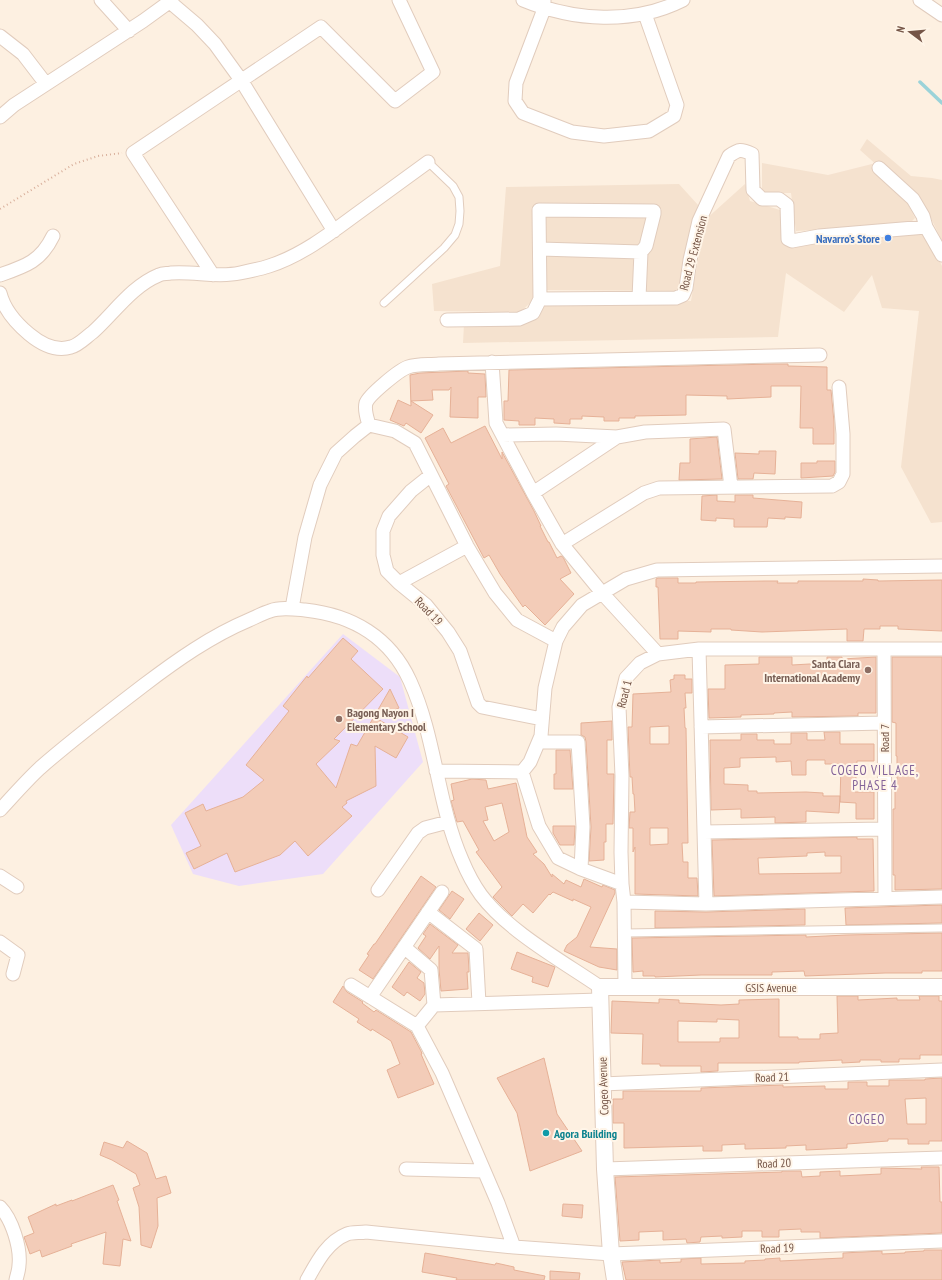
<svg xmlns="http://www.w3.org/2000/svg" width="942" height="1280" font-family="'PT Sans Narrow',sans-serif">
	<rect width="100%" height="100%" fill="#fdf0e1"/>
	<path fill="#f5e2cf" d="M867 139 911 176 932 178 942 180V241L927 210 860 150Z
		M762 163 828 175 872 164 900 189 915 218 908 225 796 231 791 193H762Z
		M679 184 698 205 680 291 545 290 520 312 434 311 432 284 500 266 506 187Z
		M745 184 750 201 780 210 784 245 924 230 942 266V522L931 523 901 467 919 311 882 308 872 275 844 312 786 273 778 337 463 343 464 324 539 317 544 303 691 301 705 220Z"/>
	<path fill="#eddef9" d="M343 634 400 677 423 762 323 874 239 886 193 874 171 825Z"/>
	<g fill="none" stroke-linecap="round" stroke-linejoin="round">
		<path stroke="#9bd3d9" stroke-width="3.5" d="M920 82 942 103"/>
	</g>
	<path fill="#f3ccb8" stroke="#e6b197" fill-rule="evenodd" d="M774 364H788V366L827 367V390H831L834 422V444H813V428H800L801 386H771V397L727 399V396L686 395V415L635 416V418H619V421H604V417L582 416V419H570V424L554 423V419L535 418V425H519V421L504 420V401H508L509 370Z
		M468 371V373L485 374 486 397H478V418L450 417 451 387 449 390H432L433 400 411 401 433 415 421 433 406 423 404 426 390 420 398 400 411 406 410 375 420 373Z
		M485 426 502 459V452L534 511 541 526H540L548 542H549L557 558 561 556 563 557 571 573 560 579 574 594 545 625 525 605 523 607 500 574 489 555 484 558 446 486 449 484 425 438 443 428 451 443Z
		M717 437 722 479 679 480 680 463H690V439Z
		M759 451H776L775 474 754 473 753 479H738L735 453 759 454Z
		M817 461H835V472L833 476 801 478V463H817Z
		M717 495V501L735 502V495H753V498L802 502 801 518 785 517V519L768 518 767 527H734V519L716 518V521L701 520 702 496Z
		M658 578H678V583H696V582L765 581H778L777 583H798V581H863V579L878 580V581L942 580V631L898 629V626H880V629H864L863 641H847V629L762 632 731 630V629H711V632L678 631V639H660L658 587H656V579Z
		M343 638 358 651 351 659 383 689 334 739 340 741 316 764 336 788 351 744 357 746 390 689 399 708 376 718 408 737 396 758 375 746 376 786 346 801 347 803 342 807 352 816 308 856 295 841 280 855 235 872 227 853 194 869 186 853 201 846 185 813 203 804 206 811 243 797 264 780 246 765 289 711 283 706 307 676 308 678Z
		M759 657H792V665L827 663V657H842V659L876 657V713H858V716L792 717V712L774 713V714L741 715V717L709 718 708 689H725V665L759 664Z
		M892 657H942V889L895 890V875H893V809H895V791H897V756H896V723L892 722Z
		M674 675H685V679H692V693H685L686 708H684L685 728H686L688 843H682L683 862H688V878H697L698 896 635 894V847L633 852V828H629L630 812H635L634 794H633L632 777H630L628 727H632L633 694 671 692 670 680 674 679ZM669 726V744H650V727ZM650 828H668V844L650 845Z
		M612 721V740H607V774H614L613 824H606V842H604V860L589 861 591 827 586 742 585 737 581 735V723Z
		M824 732H840V744H874V761H857L855 792H874V819H856V803L840 802 841 764H825V760H807V761H806V775H792L791 761 776 762V757L740 758V767L724 768V784L748 785V791H757V793L806 792 823 793V796H840L839 813 806 811V822L775 823V817L741 818V809L711 810 710 740H741V734H757V740H774V744H791V733H807V740H825Z
		M556 750H570L573 789H554V774H556Z
		M472 779 486 780 488 789 516 783 527 837 537 852 533 854 544 864 552 877V874L564 884 566 880 581 887 584 879 602 887 603 885 615 890V893L590 947 617 949V970L599 967 564 951 567 945 577 937 591 907 573 899V901L553 892 550 895 549 894 533 913 523 904 512 916 493 897 502 887 476 852 479 850 463 821 457 822 451 801 454 800 451 784ZM502 803 509 832 494 841 483 821 488 820 485 807Z
		M553 826H575L574 845H560L553 833Z
		M857 837V839H873L874 891 714 896 712 840ZM825 852V856H841V873L759 874 758 858 807 856V853Z
		M421 876 436 887 373 979 359 970 369 955 367 954 374 944H375Z
		M452 891 464 899 450 919 439 910Z
		M942 905V923L846 925 845 908Z
		M805 909V925L655 928V911L706 912Z
		M479 913 493 925 480 941 466 929Z
		M430 924 458 945 452 953H468L469 970V972H467L468 989 441 991 439 969V946L430 959 418 948 426 936 423 934Z
		M942 933V971H922V973H885L805 976 804 971 772 972V975H701L655 977V976H643V971L633 972 632 938 806 935V937L846 935Z
		M517 952 555 967 548 987 532 982 533 977 511 969Z
		M409 962 421 972 417 978 424 983 425 994 420 1001 407 992 404 996 392 987Z
		M343 986 347 992 363 1002 362 1003 374 1012 376 1010 411 1032 421 1051 422 1054H421L434 1084 398 1098 387 1070 400 1064 391 1041 372 1029 371 1031 357 1022 359 1019 333 1002Z
		M837 996H858V1000L897 998V1000H920L919 996H939V1001H942V1055H920V1059H899V1062H881V1060H860V1062L842 1063V1060L799 1062V1063H718V1071L701 1072V1066H660V1064H642L643 1034 611 1033 612 1001 659 1003V999L679 1000V1003L721 1005 739 1004V1000L779 999V1037H798V1039H820V1034L838 1033ZM717 1019 739 1020V1038H720V1042H678V1021L717 1022Z
		M544 1058 557 1114 582 1151 530 1171 517 1113 497 1078Z
		M942 1078V1141H929V1144H908V1139H888V1141L847 1144V1148L827 1149 806 1150V1145L786 1146V1148L745 1149V1144L722 1145V1151H703V1146L624 1148V1123H613V1099H623V1091H701V1088L783 1085V1087L825 1086V1089H848V1082H867V1086H889V1080H925V1079ZM926 1098V1124H907L905 1099Z
		M127 1141 147 1153 156 1179 166 1176 171 1193 157 1198 158 1226 151 1248 141 1245 139 1207 133 1188 140 1185 136 1174 112 1160 100 1155 104 1142 123 1148Z
		M921 1167H939L940 1202H942V1233L820 1238V1232H801V1229L779 1230V1237H762V1231H742V1237L722 1238V1236L701 1237 700 1242 687 1243 686 1239 663 1240V1231L639 1232V1240L620 1241 615 1177 782 1172V1171H801L802 1177 820 1176V1172L840 1171V1176L881 1174V1168L922 1169Z
		M113 1185 119 1200 117 1201 131 1241 123 1239 120 1266 103 1264 106 1232 71 1244 72 1246 42 1257 40 1250 30 1254 24 1237 34 1233 28 1217 56 1204V1206L72 1200V1201Z
		M563 1204 583 1205 582 1218 562 1216Z
		M924 1250H942V1280H626L622 1262 660 1260V1263L681 1262V1259L701 1258V1264L745 1263V1261L765 1260V1259L780 1258V1261L843 1258V1253L882 1251V1254L905 1253V1252L924 1251Z
		M425 1253 495 1265 496 1263 514 1267V1270L545 1276 544 1280H456L457 1278 422 1272Z
		M550 1271 580 1273 579 1280H550Z"/>
	<g fill="none" stroke-linecap="round" stroke-linejoin="round">
		<defs>
			<path id="service" d="M384 303 444 248 455 235 459 224 460 211 459 197 453 186 428 162
				M625 933 942 928"/>
			<path id="minor" d="M101 0 129 31
				M523 0C574 21 633 25 683 0
				M544 0V9L516 83 515 101 523 113 572 132 604 136 649 131 674 116 677 105 645 14
				M920 0 942 15
				M170 2 197 25 215 44 241 80 334 231
				M0 36 23 54 46 84
				M0 117 14 105 143 21 172 0
				M879 168 913 199 923 216 926 227 942 255
				M540 249 641 252
				M0 275C26 266 41 261 53 236
				M213 275 133 153 321 27 395 101 433 72 399 0
				M0 293C4 309 17 324 29 334 41 344 55 352 71 347 79 345 86 337 93 332 114 313 132 286 159 275 163 273 167 274 171 273 194 271 217 278 240 273 250 271 260 269 269 266 301 256 331 233 358 213 381 196 405 179 428 162
				M540 299 676 298 683 295 686 288 690 260 699 221 729 156C739 149 741 149 752 154L753 190 762 199H779L787 205 788 239 792 241 819 236 926 227
				M447 320 519 319 533 313 540 299 539 210 654 211V214L646 246 641 252 639 298
				M492 362 496 423 533 493 562 544 603 594 658 654
				M369 425 395 431 415 443 467 546 495 593 517 620 556 641
				M503 435 556 434 617 437 645 432 724 429 731 487
				M431 475 411 491 389 516 383 531V555L387 571 399 583 426 605 448 632 460 651 478 703 482 707 542 719
				M533 493 617 437
				M562 544 644 493 659 488 832 486 839 482 843 474V434L839 387
				M399 583 467 546
				M292 608 305 537 320 485 336 453 355 436 369 425C367 418 364 410 366 403 369 395 399 370 408 367 417 364 429 365 439 364L820 355
				M699 649 706 904
				M884 650 885 899
				M701 727 884 723
				M539 742H578L583 827 581 869 622 884
				M436 771 522 772 530 762 541 736 545 688 556 641 563 627 582 605 626 579 657 570 942 566
				M522 772 539 826 558 858 581 869
				M0 810C13 796 26 781 40 768 73 739 109 712 144 685 177 660 211 636 249 620 256 617 263 613 270 611 280 607 294 609 305 610 352 615 390 637 410 681 436 738 437 803 462 860 467 872 473 884 481 895 508 931 562 961 600 987
				M704 832 884 829
				M0 876 17 887
				M378 890 418 833 425 828 448 822
				M624 902 706 904 942 897
				M428 912 476 949 479 1003
				M0 942 18 955 13 974
				M404 947 431 970 434 1005
				M351 985 417 1026 442 1073 498 1203 514 1247
				M625 987 624 902 622 884 621 852 622 776 619 707 626 678 640 663 658 654 699 649H942
				M370 997 442 892
				M417 1026 434 1005 600 1000
				M602 1084 942 1070
				M406 1169 483 1171
				M605 1169 942 1158
				M0 1207C12 1219 21 1248 19 1265 19 1270 17 1275 16 1280
				M307 1280C317 1262 327 1242 347 1234 352 1232 360 1233 366 1232L514 1247 611 1254 942 1241"/>
			<path id="tertiary" d="M615 1280 611 1254 605 1169 600 987H942"/>
		</defs>
		<use href="#service" stroke="#e1ccbd" stroke-width="9"/>
		<use href="#minor" stroke="#e1ccbd" stroke-width="15"/>
		<use href="#tertiary" stroke="#e1ccbd" stroke-width="18"/>
		<path stroke="#d8af9b" stroke-width="2" stroke-dasharray="1 3" stroke-linecap="butt" d="M0 209 74 164 98 156 122 153"/>
		<use href="#service" stroke="#fff" stroke-width="7"/>
		<use href="#minor" stroke="#fff" stroke-width="13"/>
		<use href="#tertiary" stroke="#fff" stroke-width="16"/>
	</g>
	<circle fill="#3f7fe0" stroke="#fff5e8" stroke-width="1.5" cx="888" cy="238" r="4"/>
	<g fill="#8d6e63" stroke="#fff5e8" stroke-width="1.5">
		<circle cx="868" cy="670" r="4"/>
		<circle cx="339" cy="719" r="4"/>
	</g>
	<circle fill="#0f9aa8" stroke="#fff5e8" stroke-width="1.5" cx="546" cy="1133" r="4"/>
	<g text-anchor="middle" dominant-baseline="central" stroke-width="4" stroke-linejoin="round" paint-order="stroke">
		<g font-size="12" font-weight="bold" fill="#366cbe" stroke="#fff5e8" text-anchor="end">
			<text x="880" y="238">Navarro's Store</text>
		</g>
		<g font-size="12" fill="#755547" stroke="#fff5e8">
			<text transform="translate(693 253) rotate(-75)">Road 29 Extension</text>
			<text transform="translate(429 611) rotate(46)">Road 19</text>
			<text transform="translate(624 694) rotate(-76)">Road 1</text>
			<text transform="translate(884 738) rotate(-90)">Road 7</text>
			<text x="771" y="987">GSIS Avenue</text>
			<text transform="translate(772 1077) rotate(-2)">Road 21</text>
			<text transform="translate(603 1086) rotate(-92)">Cogeo Avenue</text>
			<text transform="translate(774 1163) rotate(-2)">Road 20</text>
			<text transform="translate(777 1248) rotate(-2)">Road 19</text>
		</g>
		<g font-size="12" font-weight="bold" fill="#785e54" stroke="#fff5e8" text-anchor="end">
			<text x="860" y="663">Santa Clara<tspan x="860" dy="14">International Academy</tspan></text>
			<text x="347" y="712" text-anchor="start">Bagong Nayon I<tspan x="347" dy="14">Elementary School</tspan></text>
		</g>
		<g font-size="12" font-weight="bold" fill="#0d838f" stroke="#fff5e8" text-anchor="start">
			<text x="554" y="1133">Agora Building</text>
		</g>
		<g font-size="13" letter-spacing="1" fill="#836299" stroke="#fff5e8">
			<text x="875" y="770">COGEO VILLAGE,<tspan x="875" dy="15">PHASE 4</tspan></text>
			<text x="867" y="1119">COGEO</text>
		</g>
	</g>
	<g transform="translate(910 32) rotate(286)" stroke="#fff5e8" stroke-width="3" paint-order="stroke">
	<path d="M0-3L7 15L0 10L-7 15Z" fill="#755547"/>
	<text y="-6" font-size="11" font-weight="bold" text-anchor="middle" fill="#755547">N</text>
	</g>
</svg>
